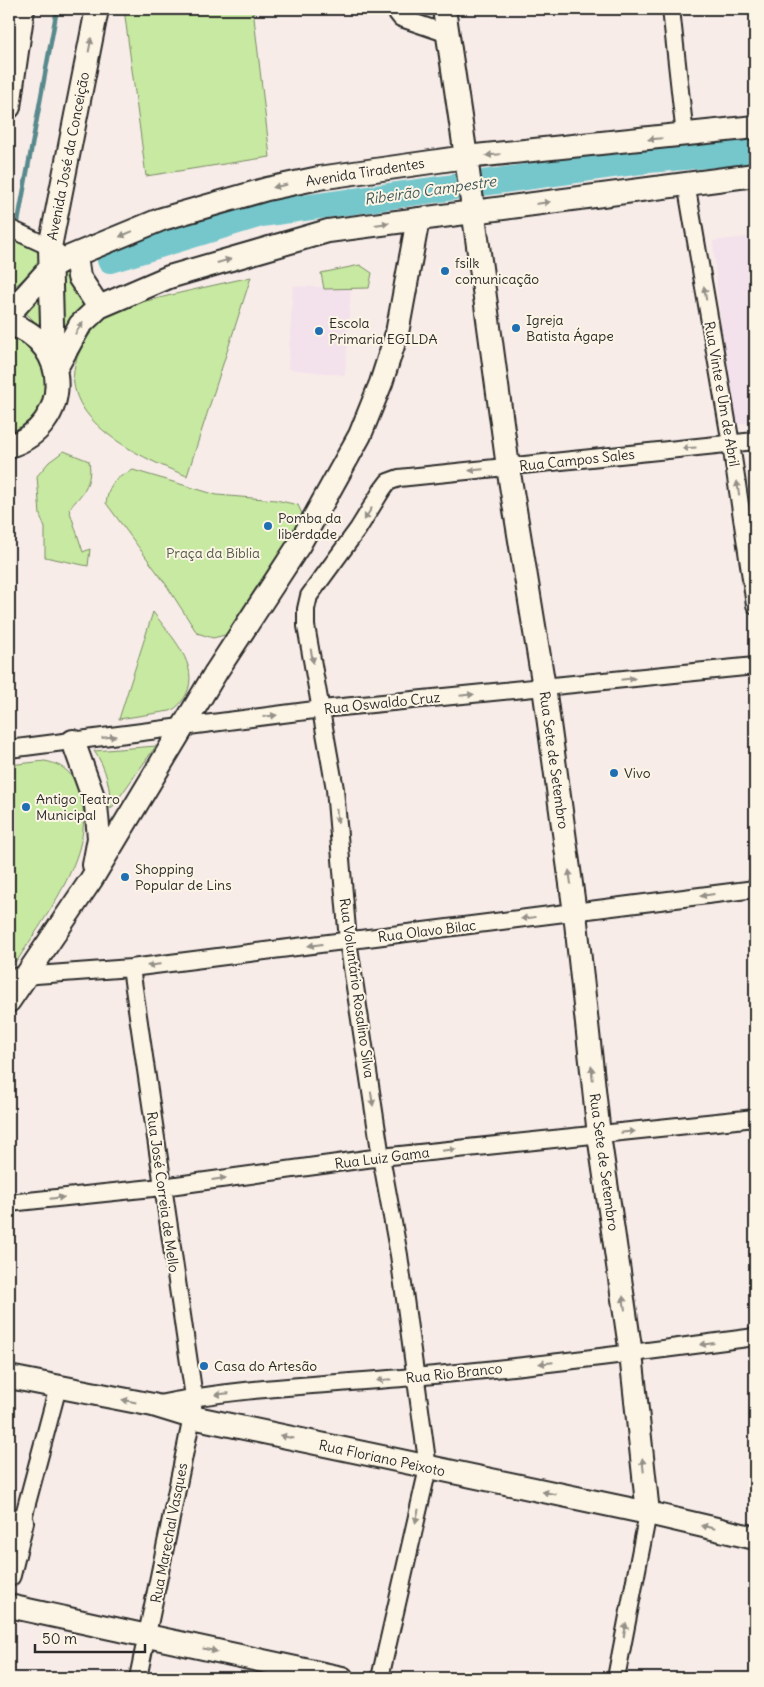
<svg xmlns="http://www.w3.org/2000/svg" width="764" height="1687" font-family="Delius,sans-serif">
	<rect width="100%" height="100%" fill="#f8ece8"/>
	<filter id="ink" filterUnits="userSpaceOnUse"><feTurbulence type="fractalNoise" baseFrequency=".02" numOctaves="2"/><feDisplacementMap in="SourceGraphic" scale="10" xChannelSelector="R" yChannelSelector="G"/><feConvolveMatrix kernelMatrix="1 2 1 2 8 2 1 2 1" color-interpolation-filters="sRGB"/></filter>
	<g filter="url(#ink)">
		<path fill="#f3e1ec" d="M755 236V422L730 425 713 241Z
			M293 286 351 288 345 375 288 369Z"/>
		<path fill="#c7e9a1" stroke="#798a66" d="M124 9H253L270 157 146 176Z
			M9 236 46 254 36 269 9 291Z
			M360 265 372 273 369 288 324 289 321 273Z
			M67 269 90 306 63 337 60 270Z
			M251 277 187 476C138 457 45 414 82 347 88 335 105 313 117 308 129 303 143 302 155 299 187 291 219 284 251 277Z
			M45 292 42 329 28 315 19 310Z
			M9 333C17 336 23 343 30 349 52 369 51 403 29 424 24 428 15 431 9 435Z
			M64 451 89 461C93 484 82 494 69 509L83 552 90 549 88 566 45 557V528L40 515 37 476 49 462Z
			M133 470 217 495 276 500 298 505 303 516 299 527 229 634 213 638 197 633 165 583 106 503C110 482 114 479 133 470Z
			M153 612C170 635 201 665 186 695 182 702 177 708 170 711L119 719Z
			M156 746 111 809C110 789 107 768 94 751Z
			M45 761C64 765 73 773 79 792 100 848 45 916 17 961H9V765Z"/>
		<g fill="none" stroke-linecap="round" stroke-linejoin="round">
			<path stroke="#58898c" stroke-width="4.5" d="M17 227 57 9"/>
			<path stroke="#76c7cc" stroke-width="26" d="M110 260 261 214 648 160 755 151"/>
			<defs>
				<path id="street" d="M394 9 401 18 448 34
					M671 9 685 136
					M686 183 731 444 755 605
					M9 228 50 247 58 253
					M9 749 322 709 755 666
					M131 968 194 1397 192 1417 138 1678
					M9 977 131 968 755 889
					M9 1203 162 1187 381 1157 755 1118
					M154 1405C239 1387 327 1385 413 1377 528 1367 642 1352 755 1337
					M22 1522 58 1387
					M380 1678 428 1468 399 1255 381 1157 348 941 335 789 306 626V609L309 596 358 529 382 490 388 482 399 478 755 441
					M616 1678 648 1513"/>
				<path id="secondary" d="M444 9 466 157 508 467 544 687 575 913 599 1135 631 1354 648 1513
					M9 107 23 9
					M76 256 79 277 99 307
					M9 314 51 267 65 259 162 219 267 189 319 178 466 157 755 127
					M9 324C73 342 72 427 9 446
					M53 363 50 247 97 9
					M55 370 80 325 99 307 169 277 328 231 755 175
					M73 741 96 805 99 838 94 865
					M9 1001 91 880 216 672 299 545 360 435 381 383 397 333 418 219
					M9 1377 153 1405 192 1417 648 1513 755 1538
					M9 1519 22 1522 9 1575
					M9 1606 342 1678"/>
			</defs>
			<use href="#street" stroke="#2b2b2b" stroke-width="20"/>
			<use href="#secondary" stroke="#2b2b2b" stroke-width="26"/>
			<use href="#street" stroke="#fcf5e5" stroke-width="16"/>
			<use href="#secondary" stroke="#fcf5e5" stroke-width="22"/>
		</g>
		<defs><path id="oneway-solid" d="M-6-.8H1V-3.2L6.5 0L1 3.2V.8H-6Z" transform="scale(1.25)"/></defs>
		<g fill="#949088">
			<use href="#oneway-solid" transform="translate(90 45) rotate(-79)"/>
			<use href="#oneway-solid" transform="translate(655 139) rotate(175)"/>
			<use href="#oneway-solid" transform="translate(493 155) rotate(175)"/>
			<use href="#oneway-solid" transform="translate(280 186) rotate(168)"/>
			<use href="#oneway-solid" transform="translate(543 203) rotate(-8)"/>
			<use href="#oneway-solid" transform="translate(382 224) rotate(-8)"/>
			<use href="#oneway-solid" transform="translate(126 234) rotate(157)"/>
			<use href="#oneway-solid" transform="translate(224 261) rotate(-16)"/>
			<use href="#oneway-solid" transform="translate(705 293) rotate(-100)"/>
			<use href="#oneway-solid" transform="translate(79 328) rotate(-57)"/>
			<use href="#oneway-solid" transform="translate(689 448) rotate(176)"/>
			<use href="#oneway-solid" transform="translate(476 470) rotate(175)"/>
			<use href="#oneway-solid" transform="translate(738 488) rotate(-99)"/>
			<use href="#oneway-solid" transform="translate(368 514) rotate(122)"/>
			<use href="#oneway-solid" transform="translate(312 656) rotate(79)"/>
			<use href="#oneway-solid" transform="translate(628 679) rotate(-6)"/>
			<use href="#oneway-solid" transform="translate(467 695) rotate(-6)"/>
			<use href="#oneway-solid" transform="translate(270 716) rotate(-7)"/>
			<use href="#oneway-solid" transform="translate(109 737) rotate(-7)"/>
			<use href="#oneway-solid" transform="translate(337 816) rotate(85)"/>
			<use href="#oneway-solid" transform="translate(570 877) rotate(-98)"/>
			<use href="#oneway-solid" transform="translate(707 895) rotate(172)"/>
			<use href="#oneway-solid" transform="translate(528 918) rotate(173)"/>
			<use href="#oneway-solid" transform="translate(315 945) rotate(173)"/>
			<use href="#oneway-solid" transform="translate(154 965) rotate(173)"/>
			<use href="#oneway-solid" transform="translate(592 1073) rotate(-96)"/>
			<use href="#oneway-solid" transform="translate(372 1099) rotate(81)"/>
			<use href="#oneway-solid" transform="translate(628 1132) rotate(-6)"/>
			<use href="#oneway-solid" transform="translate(449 1150) rotate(-6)"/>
			<use href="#oneway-solid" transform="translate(219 1179) rotate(-8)"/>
			<use href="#oneway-solid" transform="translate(57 1198) rotate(-6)"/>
			<use href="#oneway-solid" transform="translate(624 1303) rotate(-98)"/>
			<use href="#oneway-solid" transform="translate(707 1344) rotate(173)"/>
			<use href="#oneway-solid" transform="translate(546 1363) rotate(174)"/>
			<use href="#oneway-solid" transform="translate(384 1380) rotate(175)"/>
			<use href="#oneway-solid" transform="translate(222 1394) rotate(175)"/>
			<use href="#oneway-solid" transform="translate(129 1401) rotate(-169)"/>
			<use href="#oneway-solid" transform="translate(287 1437) rotate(-168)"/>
			<use href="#oneway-solid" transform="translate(643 1465) rotate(-96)"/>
			<use href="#oneway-solid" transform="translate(549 1493) rotate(-168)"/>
			<use href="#oneway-solid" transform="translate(417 1516) rotate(103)"/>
			<use href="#oneway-solid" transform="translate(708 1527) rotate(-167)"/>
			<use href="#oneway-solid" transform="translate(625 1630) rotate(-79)"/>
			<use href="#oneway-solid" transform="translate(210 1650) rotate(12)"/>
		</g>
	</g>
	<g fill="#1f6fb2" stroke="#fcf5e5" stroke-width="2">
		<circle cx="445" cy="271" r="5"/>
		<circle cx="516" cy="328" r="5"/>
		<circle cx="319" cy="331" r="5"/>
		<circle cx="268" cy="526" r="5"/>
		<circle cx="614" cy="773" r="5"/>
		<circle cx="26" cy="807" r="5"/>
		<circle cx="125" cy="877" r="5"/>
		<circle cx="204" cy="1366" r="5"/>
	</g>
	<g text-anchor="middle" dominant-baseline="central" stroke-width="4" stroke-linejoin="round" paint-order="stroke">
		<g font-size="14" fill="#2b2b2b" stroke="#fcf5e5">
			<text transform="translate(68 156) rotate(-79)">Avenida José da Conceição</text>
			<text transform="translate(365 172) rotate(-9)">Avenida Tiradentes</text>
			<text transform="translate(722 394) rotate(80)">Rua Vinte e Um de Abril</text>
			<text transform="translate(577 460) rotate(-6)">Rua Campos Sales</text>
			<text transform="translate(382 703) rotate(-6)">Rua Oswaldo Cruz</text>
			<text transform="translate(554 760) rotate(82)">Rua Sete de Setembro</text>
			<text transform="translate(427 931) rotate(-7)">Rua Olavo Bilac</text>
			<text transform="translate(357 988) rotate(82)">Rua Voluntário Rosalino Silva</text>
			<text transform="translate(382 1158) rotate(-7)">Rua Luiz Gama</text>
			<text transform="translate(604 1162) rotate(82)">Rua Sete de Setembro</text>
			<text transform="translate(163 1192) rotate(82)">Rua José Correia de Mello</text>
			<text transform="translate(454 1373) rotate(-6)">Rua Rio Branco</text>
			<text transform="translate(382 1458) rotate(12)">Rua Floriano Peixoto</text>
			<text transform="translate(169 1533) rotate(-79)">Rua Marechal Vasques</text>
		</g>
		<g font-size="14" fill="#2b2b2b" stroke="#fcf5e5" text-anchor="start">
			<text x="455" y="263">fsilk<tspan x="455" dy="16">comunicação</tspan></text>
			<text x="526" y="320">Igreja<tspan x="526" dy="16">Batista Ágape</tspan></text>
			<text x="329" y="323">Escola<tspan x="329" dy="16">Primaria EGILDA</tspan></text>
			<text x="278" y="518">Pomba da<tspan x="278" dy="16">liberdade</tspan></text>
			<text x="624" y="773">Vivo</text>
			<text x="36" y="799">Antigo Teatro<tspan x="36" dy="16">Municipal</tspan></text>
			<text x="135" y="869">Shopping<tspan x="135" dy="16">Popular de Lins</tspan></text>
			<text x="214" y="1366">Casa do Artesão</text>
		</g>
		<g font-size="14" fill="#525a48" stroke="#fcf5e5">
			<text x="213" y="553">Praça da Bíblia</text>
		</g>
		<g font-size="15" font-style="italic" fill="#425a5b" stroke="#fcf5e5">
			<text transform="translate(430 190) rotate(-8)">Ribeirão Campestre</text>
		</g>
	</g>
	<rect width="764" height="1687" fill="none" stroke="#fcf5e5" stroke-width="30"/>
	<rect x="15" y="15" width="734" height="1657" fill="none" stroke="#2b2b2b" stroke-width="2" filter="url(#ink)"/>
	<path d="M35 1644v8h110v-8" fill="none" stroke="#2b2b2b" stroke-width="2.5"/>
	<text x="42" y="1644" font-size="15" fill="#2b2b2b" stroke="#fcf5e5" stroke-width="4" paint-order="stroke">50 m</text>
</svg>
